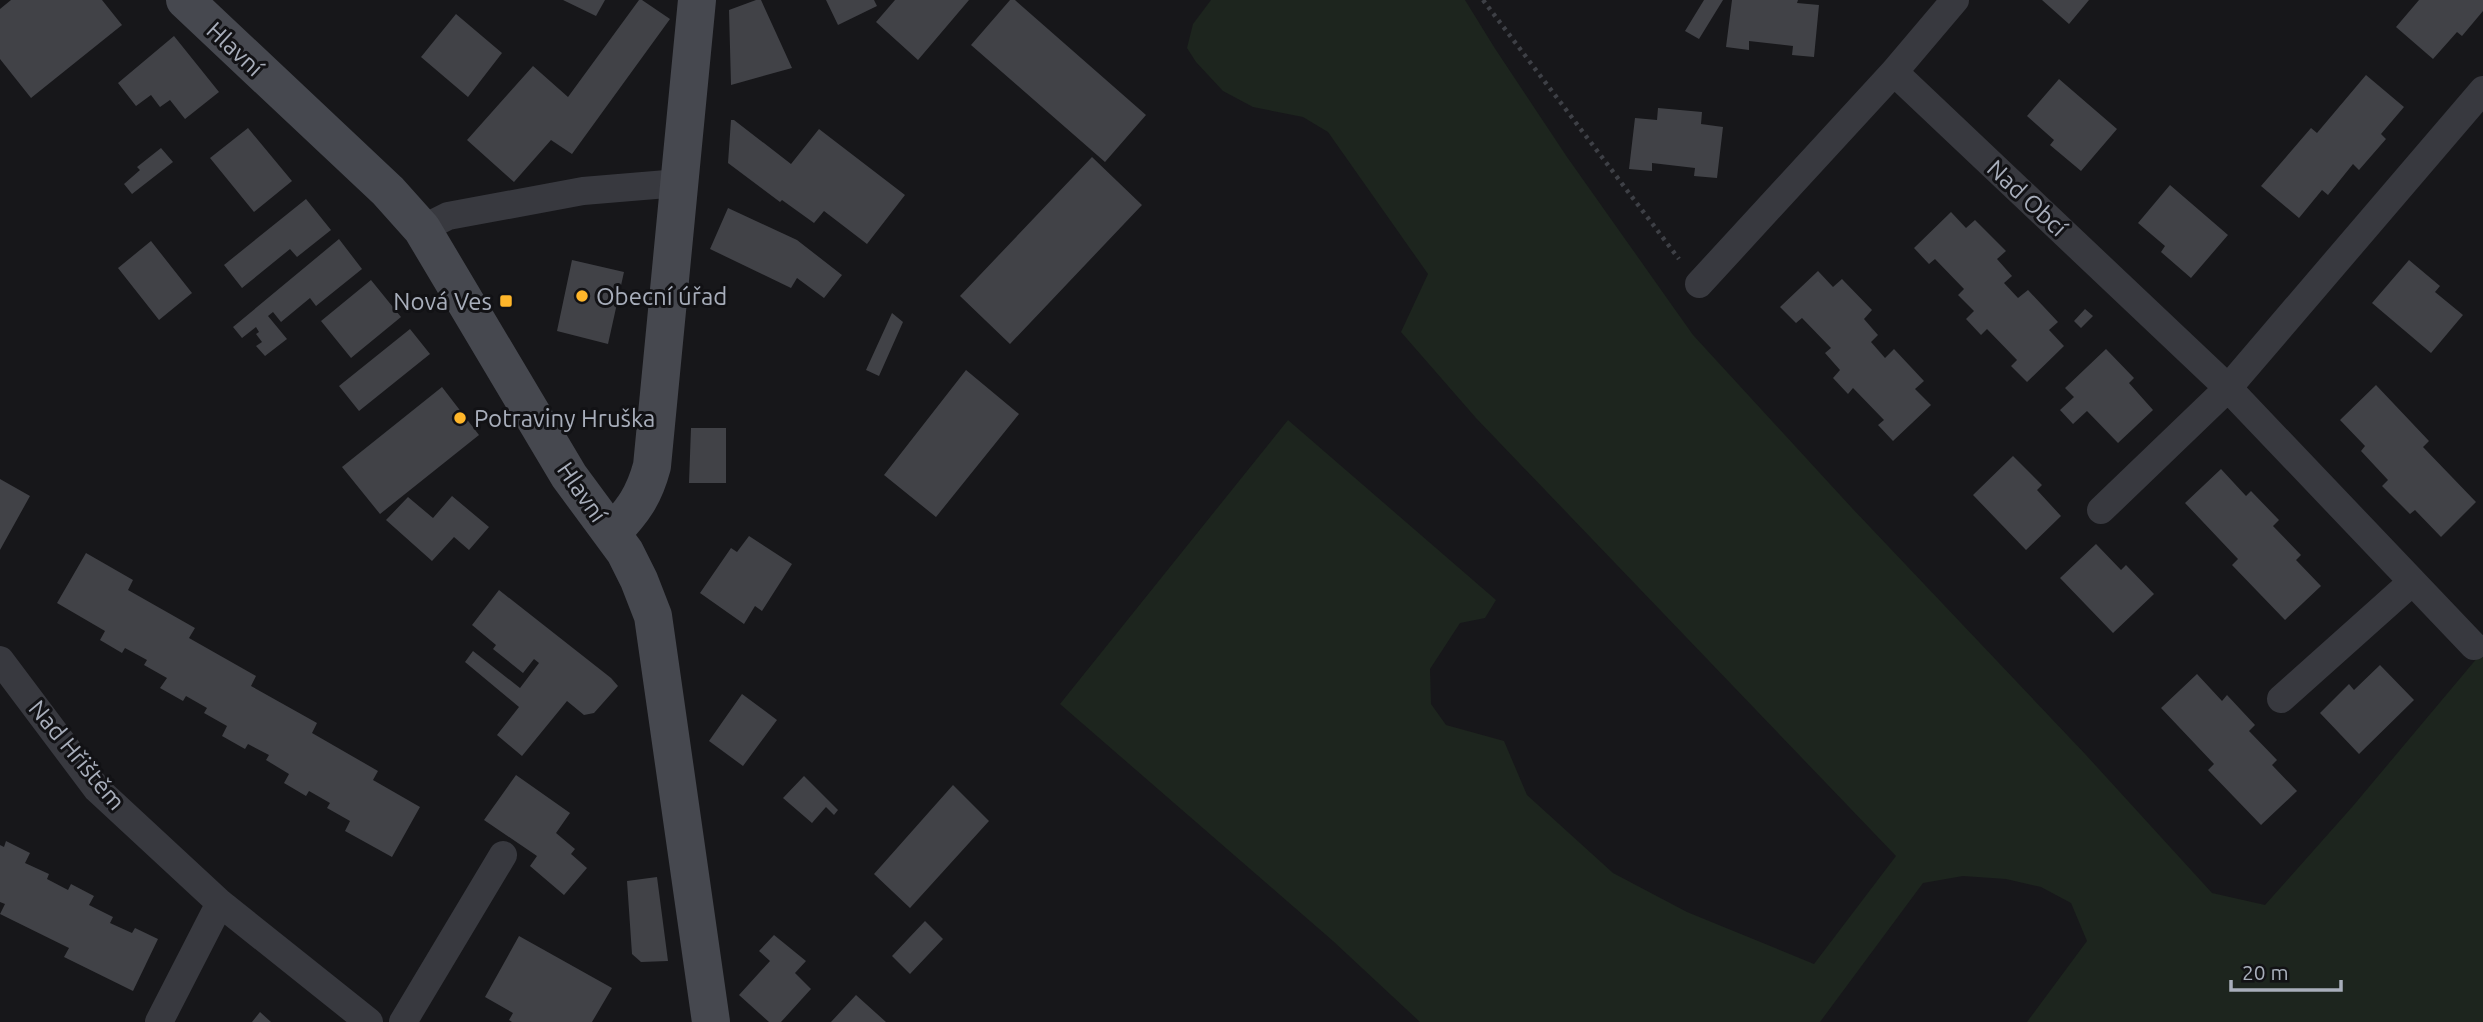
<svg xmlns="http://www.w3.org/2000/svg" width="2483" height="1022" font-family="Ubuntu,sans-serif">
	<rect width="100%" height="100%" fill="#17171a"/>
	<path fill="#1d251e" d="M1211 0H1465L1494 47 1567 157 1693 335 1851 507 2086 755 2212 893 2265 905 2353 806 2483 651V1022H2027L2087 941 2071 903 2041 887 2006 879 1963 876 1923 883 1820 1022H1420L1333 941 1060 704 1288 420 1496 600 1485 618 1460 623 1430 669 1431 704 1446 725 1504 741 1527 795 1613 873 1687 912 1814 964 1896 856 1476 418 1401 332 1428 274 1328 132 1303 117 1253 107 1223 91 1196 62 1187 48 1193 24Z"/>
	<path fill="#414247" d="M11 0H102L122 25 31 98 0 59V9Z
		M563 0H605L596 16Z
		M639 0H642L670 19 572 154 551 140 514 182 467 140 533 66 568 97Z
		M756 0H761L792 68 731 85 729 10Z
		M826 0H874L877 6 838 25Z
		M895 0H969L918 60 876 22Z
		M1010 0H1015L1146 115 1105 162 971 45Z
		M1704 0H1723L1699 39 1685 31Z
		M1732 0H1798L1797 3 1819 5 1814 57 1792 55 1793 46 1749 41V50L1726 47Z
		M2042 0H2089L2069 24Z
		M2419 0H2483V11L2462 36 2457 32 2433 59 2396 27Z
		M456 14 502 53 468 97 421 57Z
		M174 36 219 92 185 119 170 100 160 107 151 95 136 106 118 83Z
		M2366 75 2404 107 2381 134 2386 139 2359 170 2353 164 2328 195 2322 190 2299 218 2261 186 2311 128 2317 133Z
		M2059 79 2117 129 2081 171 2050 145 2054 140 2027 116Z
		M1658 108 1702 112 1701 124 1723 127 1717 178 1694 176 1695 168 1652 163V171L1629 169 1635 118 1657 120Z
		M731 120H734L791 164 819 129 905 195 867 244 824 211 814 223 782 200 780 202 728 163Z
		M248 128 292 181 254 212 210 158Z
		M161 148 173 162 132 194 124 184 140 170 137 167Z
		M1092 157 1142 205 1010 344 960 296Z
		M2170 185 2228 235 2191 278 2161 252 2165 246 2138 223Z
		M306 199 331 230 297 257 290 249 242 288 224 265Z
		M728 208 797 240 842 275 824 298 797 278 791 288 710 249Z
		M1951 212 1966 228 1975 220 2006 251 1997 259 2012 276 2004 283 2018 298 2028 290 2058 322 2049 330 2064 346 2027 382 2011 366 2017 360 1987 329 1981 335 1966 319 1974 311 1958 295 1964 289 1935 259 1929 264 1914 248Z
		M339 239 362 269 316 306 310 298 281 322 273 312 268 316 287 339 265 356 256 346 262 342 256 334 259 332 256 327 242 338 233 327Z
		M151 241 192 293 159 320 118 268Z
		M572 260 624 272 608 344 557 331Z
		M2409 260 2440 286 2435 292 2463 315 2431 353 2372 303Z
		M1818 271 1833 287 1842 279 1872 310 1864 319 1878 335 1871 342 1885 358 1894 349 1924 381 1915 389 1931 405 1893 441 1878 425 1884 420 1853 388 1848 394 1833 378 1840 370 1825 353 1831 348 1802 318 1796 323 1780 307Z
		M371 280 401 317 351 358 321 321Z
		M2085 309 2093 316 2081 328 2074 321Z
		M892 313 903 322 879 376 866 370Z
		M410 329 430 354 359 411 339 386Z
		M2106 349 2134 378 2129 383 2153 410 2118 443 2087 411 2073 424 2060 410 2074 397 2065 388Z
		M966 370 1019 414 936 517 884 475Z
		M2376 385 2429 441 2423 447 2476 502 2441 537 2415 510 2410 514 2382 486 2388 480 2361 451 2365 446 2340 420Z
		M442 387 479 435 380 514 342 467Z
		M691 428H726V483H689Z
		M2013 456 2042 485 2037 490 2061 516 2026 550 1973 495Z
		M2221 469 2246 496 2251 491 2279 520 2273 526 2301 555 2296 560 2321 586 2285 620 2232 565 2238 559 2185 503Z
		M0 479 30 496 0 550Z
		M452 496 489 527 469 550 454 537 432 561 386 520 408 497 433 518Z
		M749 536 792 564 762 611 755 606 744 624 700 593 731 548 737 552Z
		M2096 544 2121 570 2126 565 2154 594 2113 633 2060 578Z
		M86 553 133 580 128 590 195 628 189 638 256 676 251 686 317 723 312 733 378 771 373 780 420 807 392 857 345 831 350 821 327 808 330 803 309 791 306 796 284 783 289 774 266 760 269 755 248 744 245 749 222 736 227 726 204 713 207 708 186 696 183 701 160 688 167 678 144 665 147 660 125 648 122 653 100 640 105 631 57 603Z
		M499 590 611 678 618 686 594 713 584 715 567 701 522 756 497 735 519 707 465 662 473 651 520 688 539 663 534 659 523 673 493 649 496 645 472 625Z
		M2380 665 2414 700 2359 754 2320 713 2349 684 2354 690Z
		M2197 674 2222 701 2227 695 2255 725 2249 731 2277 760 2272 765 2297 791 2261 825 2208 770 2214 764 2161 708Z
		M742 694 777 720 743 766 709 741Z
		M516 775 570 813 556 833 575 849 571 854 587 868 564 895 530 866 537 856 484 820Z
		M804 776 838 810 834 815 826 807 812 823 783 798Z
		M953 785 989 821 910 908 874 874Z
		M6 841 30 853 25 863 49 874 47 879 68 890 71 884 94 896 89 905 113 917 110 923 132 933 135 928 158 939 133 991 64 957 69 948 0 914 5 904 0 902V845L4 847Z
		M657 877 668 961 641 962 632 954 627 881Z
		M925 921 943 939 910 974 892 956Z
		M774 935 806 961 795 973 811 989 781 1022H769L739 995 770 961 759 951Z
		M519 936 612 988 592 1022H512L509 1020 513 1013 485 997Z
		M856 995 886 1022H831Z
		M260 1012 271 1022H252Z"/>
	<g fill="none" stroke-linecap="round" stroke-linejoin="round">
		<path stroke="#3e4046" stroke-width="4.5" stroke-dasharray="3.5 5" stroke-linecap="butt" d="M1483 0 1679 259"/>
		<path stroke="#38393f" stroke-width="28" d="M1955 0 1894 72 2228 388 2474 646
			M422 229 448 216 583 191 679 183
			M1699 284 1894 72
			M2101 510 2228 388 2483 90
			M0 660 97 789 220 903 369 1022
			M2281 699 2412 582
			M159 1022 220 903
			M403 1022 503 855"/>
		<path stroke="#46484f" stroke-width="38" d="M185 0 388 191 422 229 569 476 625 552 639 580 653 616 711 1022
			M612 533C633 511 644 496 652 466L697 0"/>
	</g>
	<g fill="#ffb62a" stroke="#121215" stroke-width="2.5">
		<circle cx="582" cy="296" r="7"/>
		<rect x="499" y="294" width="14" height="14" rx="3.5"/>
		<circle cx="460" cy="418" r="7"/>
	</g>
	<g text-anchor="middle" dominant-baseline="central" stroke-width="6" stroke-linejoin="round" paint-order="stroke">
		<g font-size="24" fill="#a8aebb" stroke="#121215">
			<text transform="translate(235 49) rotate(43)">Hlavní</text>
			<text transform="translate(2027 198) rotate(43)">Nad Obcí</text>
			<text transform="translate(582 492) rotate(55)">Hlavní</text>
			<text transform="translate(77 755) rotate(50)">Nad Hřištěm</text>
		</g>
		<g font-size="24" fill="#a8aebb" stroke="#121215" text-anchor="start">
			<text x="596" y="296">Obecní úřad</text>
			<text x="492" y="301" text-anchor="end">Nová Ves</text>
			<text x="474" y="418">Potraviny Hruška</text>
		</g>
	</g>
	<path d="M2231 980v10h110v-10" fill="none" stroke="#a8aebb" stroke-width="3.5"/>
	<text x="2242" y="980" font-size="21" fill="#a8aebb" stroke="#121215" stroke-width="5" paint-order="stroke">20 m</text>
</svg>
